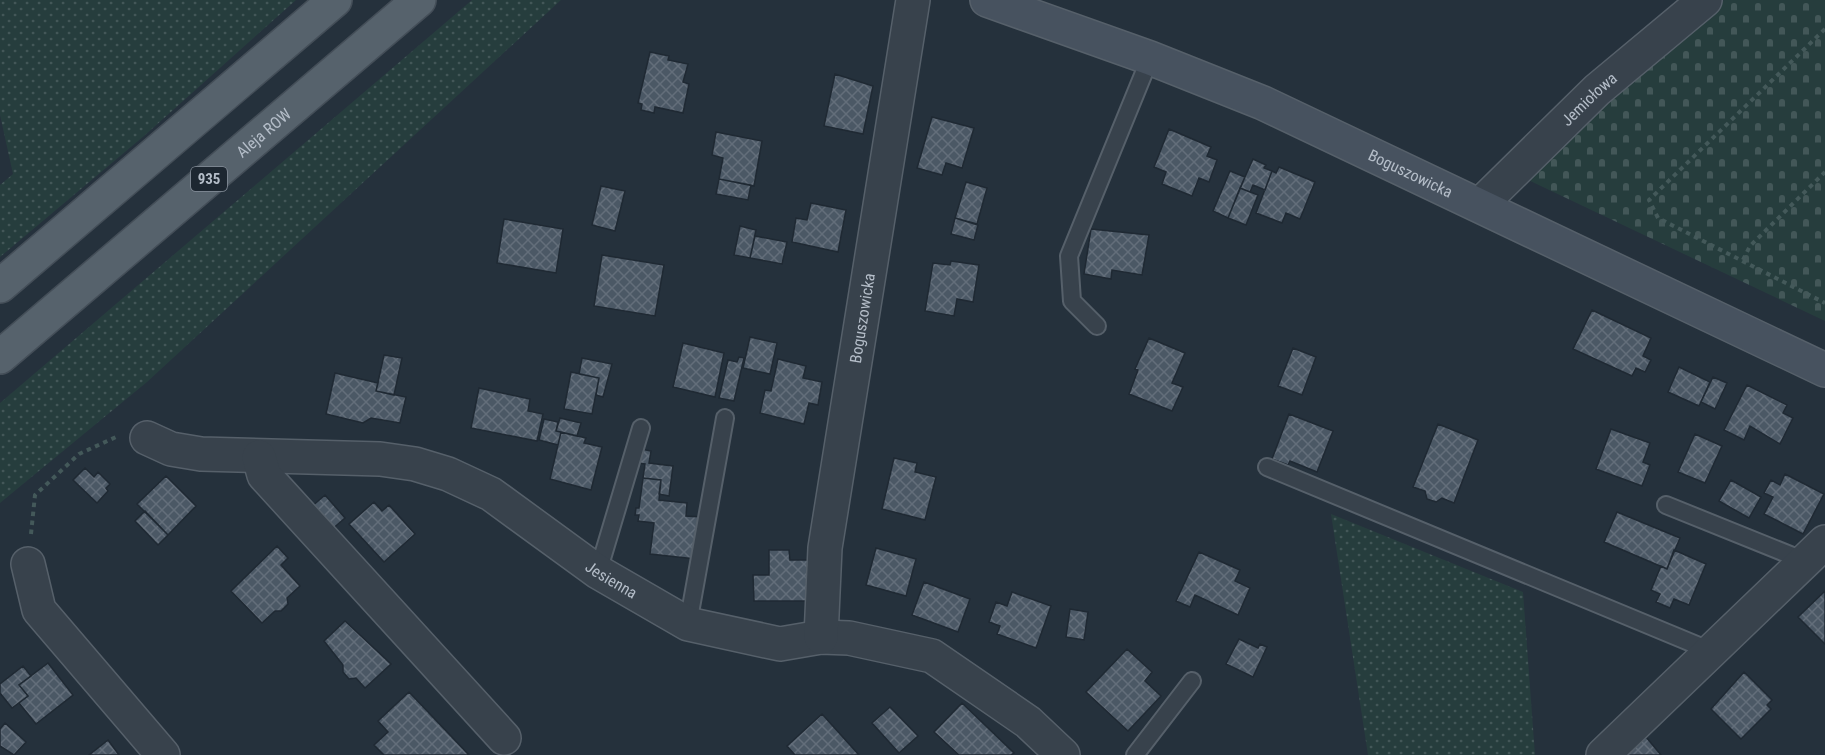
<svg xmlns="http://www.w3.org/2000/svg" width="1825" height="755" font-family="'Roboto Condensed',sans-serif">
	<defs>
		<pattern id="grass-dots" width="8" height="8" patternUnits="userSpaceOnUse" patternTransform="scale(1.5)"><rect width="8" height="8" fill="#263d3d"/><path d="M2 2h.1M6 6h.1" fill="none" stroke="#435758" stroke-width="1.8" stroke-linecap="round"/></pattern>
		<pattern id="cemetery-stones" width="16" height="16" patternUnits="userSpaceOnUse" patternTransform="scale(1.5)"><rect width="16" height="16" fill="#263d3d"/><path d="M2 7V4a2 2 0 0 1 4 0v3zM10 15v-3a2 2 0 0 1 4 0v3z" fill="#435758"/></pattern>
		<pattern id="building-cross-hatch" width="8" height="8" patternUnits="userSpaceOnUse" patternTransform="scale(1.5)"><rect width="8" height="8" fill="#4b5865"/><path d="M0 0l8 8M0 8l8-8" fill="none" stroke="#636e7a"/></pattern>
	</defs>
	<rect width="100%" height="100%" fill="#25313c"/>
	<path fill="url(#grass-dots)" d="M0 0H296L144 136 0 257V185L13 174 0 115Z
		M472 0H561L147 382 0 503V403Z
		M1331 514 1523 592 1535 755H1368Z"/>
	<path fill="url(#cemetery-stones)" d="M1724 0H1825V321L1524 178 1609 93Z"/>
	<path fill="url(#building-cross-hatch)" stroke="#1f2933" stroke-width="1.5" d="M650 52 669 56 668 60 688 64 683 82 689 84 683 113 655 107 654 113 641 110 642 104 638 103Z
		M835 74 873 86 863 134 824 126Z
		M932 117 974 128 962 168 946 163 942 175 917 168Z
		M1169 129 1211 147 1207 156 1217 160 1209 182 1199 178 1192 196 1162 184 1166 172 1154 167Z
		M716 132 762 141 754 186 719 179 723 158 712 155Z
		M1253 159 1266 165 1264 168 1272 171 1265 190 1253 185 1250 192 1240 188Z
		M1279 167 1315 182 1300 219 1286 213 1282 223 1256 213 1272 171 1276 173Z
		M1230 171 1245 177 1228 218 1213 211Z
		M719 179 751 185 748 200 716 194Z
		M966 182 987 188 977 224 955 218Z
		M601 186 625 191 615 231 592 225Z
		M1240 188 1258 195 1246 225 1228 218Z
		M811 203 846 210 838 252 792 242 796 218 807 220Z
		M955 218 978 225 974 240 951 234Z
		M504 219 563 229 556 273 497 263Z
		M740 226 756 230 750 258 734 255Z
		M1091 229 1149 235 1142 275 1112 270 1111 279 1084 274Z
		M755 236 787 242 782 264 750 258Z
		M602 255 664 265 655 316 594 306Z
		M951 261 979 265 973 302 957 299 954 316 925 311 933 263 950 265Z
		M1592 310 1651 338 1643 356 1651 360 1645 372 1636 368 1632 376 1573 349Z
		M750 337 777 343 770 374 743 368Z
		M1149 338 1185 353 1172 383 1183 387 1172 411 1129 394 1138 370 1135 369Z
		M683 343 724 353 715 397 673 387Z
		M1293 348 1316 357 1302 395 1278 386Z
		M384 355 402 358 394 395 376 391Z
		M739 357 744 358 734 401 719 398 728 360 737 362Z
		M582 358 612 364 603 397 596 395 599 378 579 374Z
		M778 359 806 366 803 378 822 382 818 405 809 403 804 424 760 413 765 390 771 391Z
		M1679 367 1710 382 1699 406 1668 392Z
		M571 372 599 378 592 414 564 409Z
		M335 373 378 383 376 391 406 397 400 423 371 418 363 423 326 414Z
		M1713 377 1727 383 1715 409 1701 402Z
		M1747 385 1787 405 1783 413 1793 418 1780 444 1750 426 1744 440 1724 430Z
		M479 388 530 399 528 411 543 414 537 441 471 428Z
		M1289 414 1333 431 1317 472 1290 461 1288 465 1272 459Z
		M560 418 581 423 577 436 556 431Z
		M544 419 558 422 556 431 561 432 558 445 539 440Z
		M1438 424 1478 440 1454 503 1442 498 1436 502 1427 499 1425 491 1413 487Z
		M1611 429 1650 443 1643 462 1650 465 1642 486 1596 469Z
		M561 432 586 438 584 443 602 447 591 490 550 479Z
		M1695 434 1722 446 1705 483 1678 472Z
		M641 449 651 451 649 463 673 466 669 496 659 494 661 480 643 478 645 464 638 463Z
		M894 458 917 463 915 472 936 477 925 520 882 509Z
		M85 468 94 477 98 472 110 484 106 488 108 491 97 503 73 480Z
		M1785 474 1824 494 1803 534 1764 514 1773 497 1764 493 1771 480 1780 485Z
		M166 476 196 506 168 535 137 504Z
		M643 478 661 480 659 500 687 503 686 516 701 517 696 559 650 554 654 523 638 521 639 515H635L636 508H639Z
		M1731 480 1761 497 1749 518 1719 501Z
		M325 495 345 518 330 531 310 508Z
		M374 502 382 511 389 505 415 534 384 562 349 524Z
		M145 511 168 535 158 545 135 521Z
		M1617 512 1680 538 1667 569 1604 542Z
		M277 546 288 558 281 565 300 586 287 598 288 604 281 611H275L262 623 231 591Z
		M876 548 916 559 906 596 866 585Z
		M769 550H789L790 560H814V601H754L753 575H769Z
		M1674 550 1706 564 1689 605 1674 599 1670 608 1656 602 1660 594 1651 590 1661 566 1667 569Z
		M1199 552 1240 570 1235 581 1250 588 1238 615 1195 595 1190 607 1176 601Z
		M924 582 970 599 958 632 912 615Z
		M1825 591V644L1798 617Z
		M1012 592 1051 606 1036 648 997 634 1000 626 989 622 996 602 1007 606Z
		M1070 609 1088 612 1084 640 1066 637Z
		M345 621 391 664 365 688 356 678 349 679 343 672V665L324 641Z
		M1239 639 1258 648 1260 644 1267 647 1253 677 1226 664Z
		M1127 649 1152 672 1145 681 1161 696 1128 731 1086 692Z
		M48 663 73 695 36 724 19 703 28 696 19 685Z
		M23 666 31 676 19 685 28 696 12 708 0 693V684Z
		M1744 672 1772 700 1767 705 1771 709 1741 739 1711 709Z
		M409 692 469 755H384L374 745 388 732 378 721Z
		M962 703 1014 753 1011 755H959L934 732Z
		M890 707 918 736 899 753 872 723Z
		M822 714 859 755H795L787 746Z
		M5 723 26 742 14 755 0 746V729Z
		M1646 737 1661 755H1628L1626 753Z
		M108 740 119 755H89Z"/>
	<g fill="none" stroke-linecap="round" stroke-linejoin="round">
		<defs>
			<path id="lane" d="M1097 326 1072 301 1069 256 1150 58
				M1267 467 1711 651
				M1666 505 1805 561
				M598 572 641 428
				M688 624 725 418
				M1135 755 1192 681"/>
			<g id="street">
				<path id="s1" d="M1480 205 1597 90 1705 0"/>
				<path id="s2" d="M147 438 171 449 201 454 380 459 415 464 448 474 491 494 598 572 688 624 780 644 821 637 849 638 932 656 1028 722 1063 755"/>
				<path d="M259 457 264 475 504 738"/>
				<path d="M28 564 39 610 163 755"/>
				<path id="s3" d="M821 637 825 548 913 0"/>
				<path d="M1603 755 1825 542"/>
			</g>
			<g id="secondary">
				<path id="s4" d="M987 0 1150 58 1263 103 1825 370"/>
			</g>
			<g id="primary">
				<path d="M0 286 335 0"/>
				<path id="s5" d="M0 357 419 0"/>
			</g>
		</defs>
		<use href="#lane" stroke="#56606a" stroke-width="20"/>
		<use href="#street" stroke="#56606a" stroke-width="36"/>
		<use href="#secondary" stroke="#56606a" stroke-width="36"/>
		<use href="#primary" stroke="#444e58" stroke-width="36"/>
		<path stroke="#44595a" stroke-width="4" stroke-dasharray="4.5 4.5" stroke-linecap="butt" d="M1825 29 1649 200 1658 218 1825 303
			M1743 260 1750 246 1825 172
			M31 534 35 495 79 454 116 437"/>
		<use href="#lane" stroke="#38424c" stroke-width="16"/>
		<use href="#street" stroke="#38424c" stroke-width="33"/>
		<use href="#secondary" stroke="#47525f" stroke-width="33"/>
		<use href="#primary" stroke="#56626c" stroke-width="33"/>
	</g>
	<g text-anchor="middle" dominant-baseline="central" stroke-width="4.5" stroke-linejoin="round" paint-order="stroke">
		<rect fill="#1d2731" stroke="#87909b" stroke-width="1.5" x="191" y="167" width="36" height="24" rx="4.5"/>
		<g font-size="15" font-weight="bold" fill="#b4bdc8">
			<text x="209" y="179">935</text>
		</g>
		<g font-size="16" fill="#b4bdc8" stroke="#1d2731">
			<text stroke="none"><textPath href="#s1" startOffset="152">Jemiołowa</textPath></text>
			<text stroke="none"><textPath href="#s5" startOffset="346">Aleja ROW</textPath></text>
			<text stroke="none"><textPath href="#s4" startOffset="458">Boguszowicka</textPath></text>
			<text stroke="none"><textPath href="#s3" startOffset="322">Boguszowicka</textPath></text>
			<text stroke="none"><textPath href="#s2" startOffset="501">Jesienna</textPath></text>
		</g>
	</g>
</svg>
